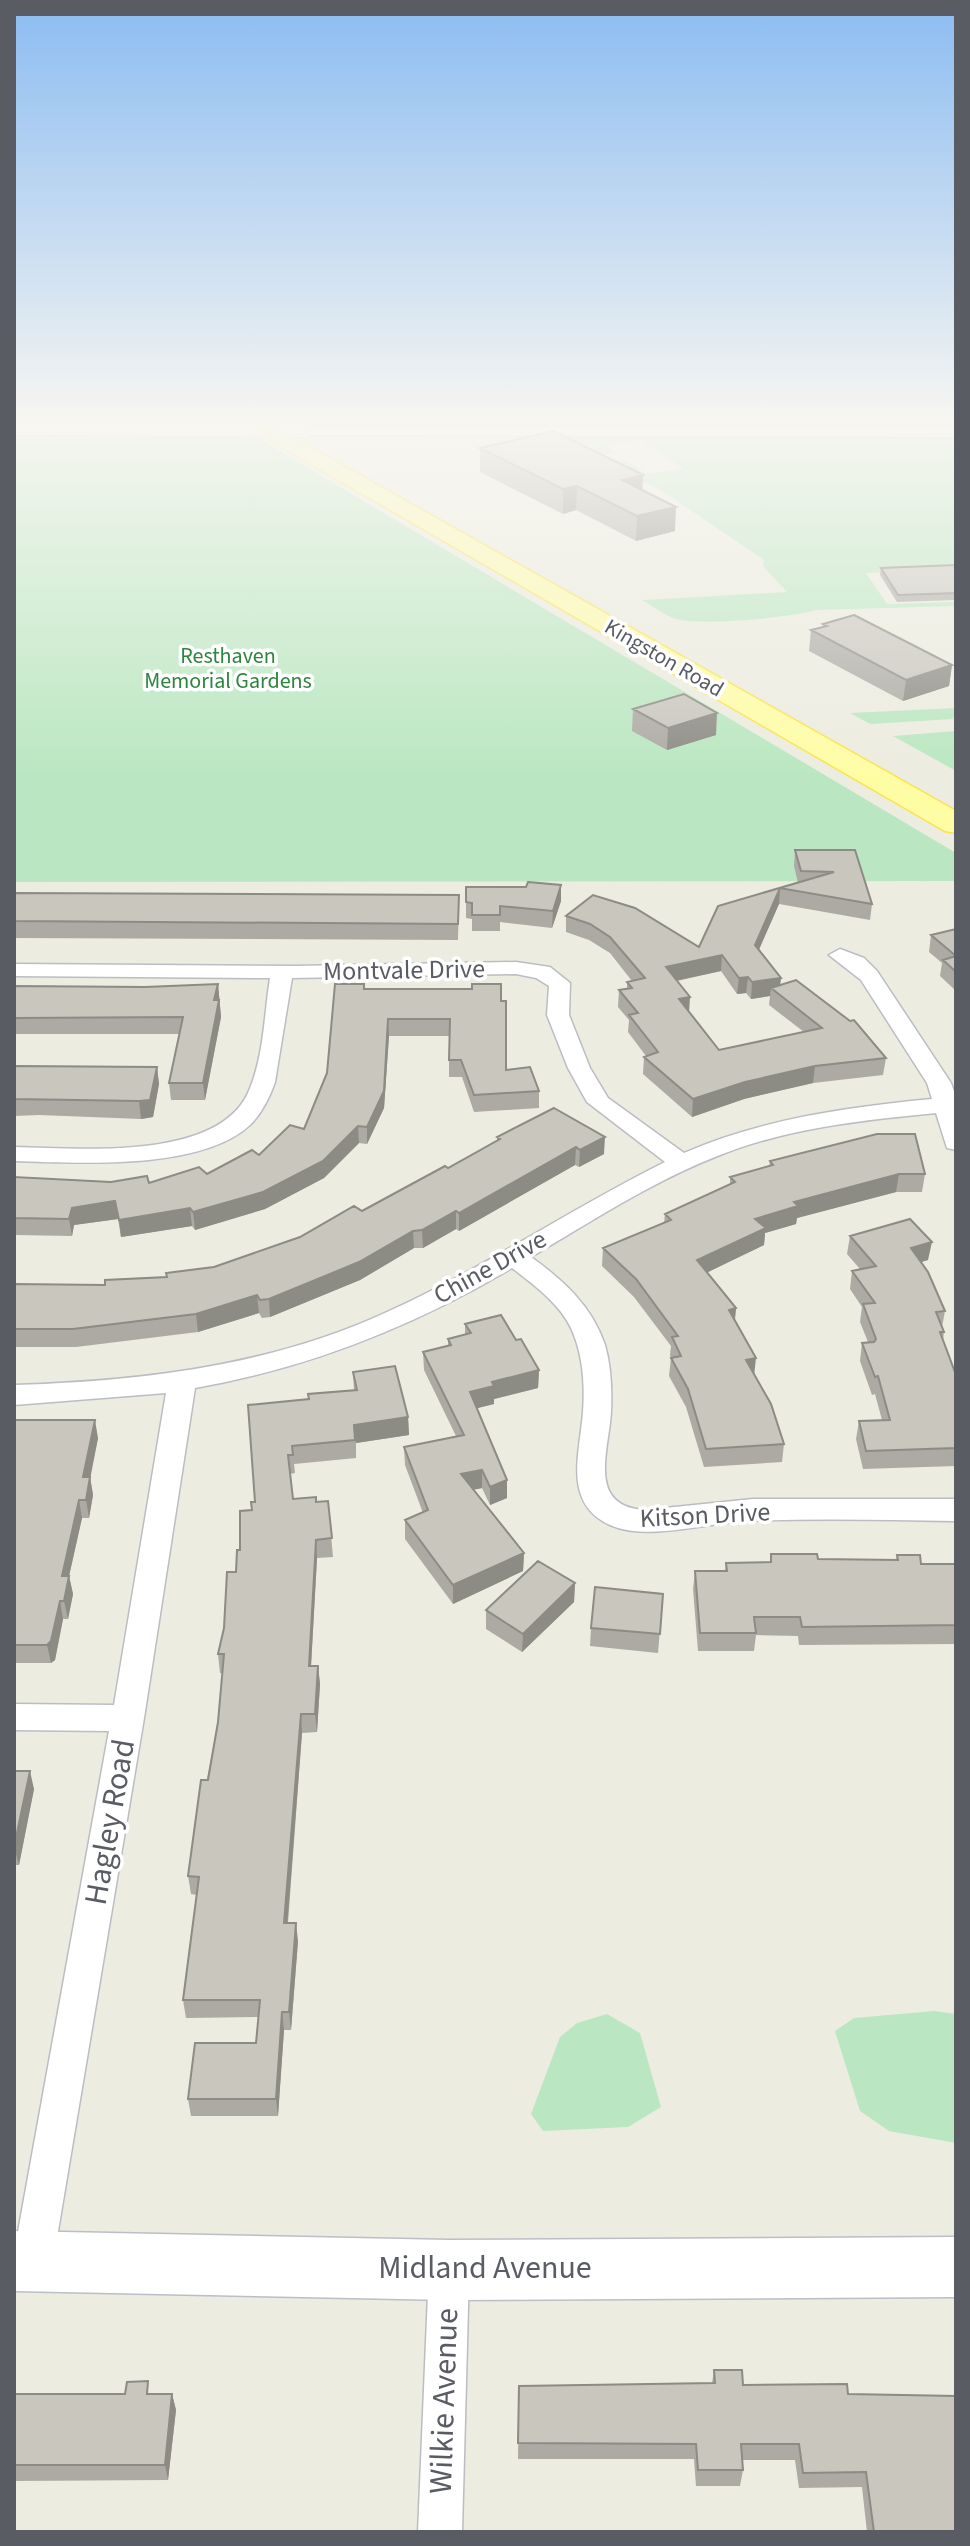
<svg xmlns="http://www.w3.org/2000/svg" width="970" height="2546" font-family="'Source Sans 3',sans-serif">
	<rect width="100%" height="100%" fill="#edece0"/>
	<path fill="#bae7c1" d="M543 435 956 437V569L866 573 887 604 956 602V606L816 610C787 618 711 625 680 620 668 618 653 606 642 600L787 592 763 566 764 560 658 488 613 469 609 461C626 458 633 465 646 474L683 469 641 440 606 445 617 454H603L593 446Z
		M14 438 259 439 956 853V881L14 882Z
		M956 708 953 719 870 724 850 713Z
		M956 731V771L893 736Z
		M934 2011 956 2014V2143L889 2131 860 2111 835 2031 854 2018Z
		M607 2014 640 2033 661 2107 628 2127 543 2131 531 2114 560 2037 577 2023Z"/>
	<g fill="none" stroke-linecap="round" stroke-linejoin="round">
		<defs>
			<path id="minor" d="M840 949 864 958 877 971 951 1083 956 1097V1150L947 1148 936 1113C863 1120 788 1128 720 1155 653 1181 592 1221 531 1257 563 1280 592 1306 605 1345 611 1366 612 1390 611 1412 609 1450 586 1507 645 1510L753 1499H956V1521C887 1520 818 1518 749 1521 707 1522 649 1542 610 1525 562 1503 580 1453 583 1412 585 1384 583 1354 571 1328 559 1303 534 1285 512 1268 412 1327 309 1368 195 1388L144 1718 53 2261 47 2275 33 2281 19 2275 14 2254 109 1731 14 1730V1704L114 1705 166 1393 14 1405V1385C142 1381 270 1366 387 1312 483 1269 570 1209 665 1162L587 1102 568 1068 547 1015 549 986 536 978 516 974 292 978 275 1082C270 1097 261 1114 250 1125 201 1171 77 1163 14 1161V1147C77 1148 216 1162 248 1093 264 1057 264 1016 270 978L14 976V964L294 966 516 962 550 967 570 983 569 1015 590 1068 608 1098 684 1153C762 1119 848 1107 932 1099L927 1083 861 980 829 955Z
				M449 2250 463 2256 469 2270 462 2532H418L429 2270 435 2256Z"/>
			<path id="tertiary" d="M307 426 956 427V437L301 435 298 431Z"/>
			<path id="secondary" d="M14 423 307 425 317 431 307 437 14 435Z
				M14 2231 449 2240 956 2237V2297L449 2300 14 2291Z"/>
			<path id="primary" d="M235 420H262L956 811V833L945 831Z"/>
		</defs>
		<use href="#minor" stroke="#bbbdc3" stroke-width="3"/>
		<use href="#tertiary" stroke="#bbbdc3" stroke-width="3"/>
		<use href="#secondary" stroke="#bbbec6" stroke-width="3"/>
		<use href="#primary" stroke="#fbe34c" stroke-width="3"/>
		<use href="#minor" fill="#fff" fill-rule="evenodd"/>
		<use href="#tertiary" fill="#fff" fill-rule="evenodd"/>
		<use href="#secondary" fill="#fff" fill-rule="evenodd"/>
		<use href="#primary" fill="#fffda4" fill-rule="evenodd"/>
	</g>
	<path fill="#acaaa3" fill-rule="evenodd" d="M327 420H355V422H331Z
		M480 448 643 475 642 490 675 531 636 541 576 510 563 514 480 472Z
		M956 565V600L897 602 880 575 881 568Z
		M823 624 952 665 949 686 903 701 809 651 811 630 823 627Z
		M633 709 716 735 667 750 632 731Z
		M795 850H855L872 904 870 920 779 904 759 949 781 978 780 985 886 1058 883 1075 813 1083 744 1099 692 1117 643 1074 644 1057 646 1056 628 1032 629 1020 618 1007 619 990 627 988V982L632 981 610 953 589 940 566 932V916L699 947 718 906 798 883 794 866ZM721 971 737 994 746 993 751 999 770 996 769 1005 804 1032 719 1050 689 1012 677 981Z
		M14 893 459 895 458 940 14 938Z
		M561 901 552 928 500 922V931H472V919L466 918V902Z
		M956 929V991L940 976 942 963 929 952 931 935Z
		M218 984 221 1017 205 1100H171L169 1083 179 1034H14V986L145 987Z
		M365 989 501 1001 506 1070 539 1091V1108L474 1112 462 1077H449V1036H389L384 1108 367 1144 359 1143 324 1178 265 1209 195 1230 192 1226 121 1237 118 1219 74 1225 72 1236 14 1235V1177L111 1182 149 1183 207 1174 259 1155 304 1129Z
		M14 1066 157 1067 159 1084 153 1117 141 1119 39 1115 14 1116Z
		M554 1108 604 1154 579 1167 575 1165 459 1231 456 1229 423 1248H414L360 1280 270 1317 262 1318 259 1313 198 1332 76 1347H14V1284L105 1285 167 1277 214 1267 300 1237 362 1211 448 1168 497 1140V1137Z
		M770 1161 925 1174 922 1192H896L797 1218 796 1224 765 1233 764 1245 707 1272 736 1308 735 1321 754 1374 784 1444 782 1462 704 1467 686 1407 669 1376 671 1358 670 1355 671 1346 634 1297 602 1266 603 1248 664 1223 665 1214 730 1185V1177L769 1167Z
		M850 1236 928 1260 921 1262 945 1311 942 1327 944 1332 943 1340 956 1375V1466L863 1469 856 1439 859 1421 882 1420 875 1394 872 1395 860 1361 862 1343 868 1342 860 1322 862 1307 850 1289 852 1271 860 1269 847 1254Z
		M465 1324 516 1340 539 1370 538 1388 494 1399V1404L477 1408 507 1480V1498L490 1505 482 1488 473 1490 524 1553 523 1571 453 1604 405 1539V1520L423 1513 405 1465 404 1447 456 1436 424 1370 423 1352 448 1346V1339L465 1335Z
		M353 1372 408 1417 409 1435 356 1443V1458L294 1464 295 1473 290 1474 293 1499 316 1502 328 1501 333 1557 317 1558 311 1666H318L320 1684 317 1732 302 1733 288 1923 298 1941 291 2030H284L278 2116H191L188 2099 256 2043 259 2017 186 2018 183 2000 197 1895 191 1894 188 1876 218 1722 223 1673H220L218 1654 240 1550 255 1502 309 1399 354 1391Z
		M14 1420 98 1438 90 1477 93 1495 89 1518H82L69 1576 73 1594 68 1619H63L55 1660 51 1663H14Z
		M771 1554 818 1559 896 1560 897 1555 921 1564H956V1644L799 1645 798 1636 756 1635 754 1651H698L693 1589 695 1571H725L726 1563 770 1562Z
		M575 1583 574 1602 522 1652 486 1629V1610Z
		M663 1594 658 1653 590 1646 591 1628Z
		M14 1771 34 1789 19 1865H14Z
		M714 2370 743 2385 848 2394 956 2532H867L862 2487 799 2488 795 2460H742L743 2470 740 2486H696L694 2459H518L519 2386 712 2383Z
		M14 2394H172L176 2410 168 2480 14 2481Z"/>
	<path fill="#8c8b84" d="M643 475 642 499 622 480Z
		M577 486 576 510 563 514V489Z
		M676 507 675 531 636 541 637 516Z
		M952 665 949 686 903 701 906 680Z
		M717 713 716 735 667 750 668 728Z
		M561 885V901L552 928 553 911Z
		M780 888 779 904 754 961 755 945Z
		M722 955 721 971 665 983 666 967Z
		M748 977 746 993 737 994 739 978Z
		M781 978 779 994 771 988 770 996 751 999 752 982Z
		M218 984 221 1017 205 1100 203 1083 214 1000Z
		M690 997 689 1013 679 999Z
		M388 1019 389 1036 384 1108 367 1144V1127Z
		M815 1066 813 1083 744 1099 692 1117 693 1099 745 1082Z
		M157 1067 159 1084 153 1117 141 1119 139 1101Z
		M358 1126 359 1143 324 1178 265 1209 195 1230 193 1212Z
		M605 1137 604 1154 579 1167 580 1150Z
		M576 1147 575 1165 459 1231V1213Z
		M899 1174 896 1192 797 1218 796 1224 765 1233 764 1245 696 1278 697 1260 755 1219 794 1202Z
		M115 1201 118 1219 74 1225 72 1236 69 1219 72 1208Z
		M190 1208 192 1226 121 1237 119 1220Z
		M456 1211V1229L423 1248 422 1230Z
		M413 1231 414 1248 360 1280 270 1317 269 1299Z
		M932 1242 928 1260 908 1266 911 1248Z
		M257 1295 259 1313 198 1332 196 1314Z
		M736 1308 734 1326 729 1310Z
		M756 1358 754 1376 746 1360Z
		M539 1370 538 1388 494 1399V1404L470 1410V1392L492 1382Z
		M408 1417 409 1435 356 1443 354 1425Z
		M95 1420 98 1438 87 1495 83 1477Z
		M482 1470V1488L461 1492V1474Z
		M90 1477 93 1495 89 1518 86 1500Z
		M507 1480V1498L490 1505V1487Z
		M79 1500 82 1518 65 1594 62 1576Z
		M316 1540 317 1558 310 1684 309 1666Z
		M524 1553 523 1571 453 1604V1585Z
		M69 1576 73 1594 68 1619 64 1601Z
		M575 1583 574 1602 522 1652 523 1634Z
		M60 1601 63 1619 55 1660 51 1663 47 1645Z
		M318 1666 320 1684 317 1732 315 1714Z
		M301 1714 302 1733 286 1941 284 1923Z
		M30 1771 34 1789 19 1865 14 1847Z
		M296 1923 298 1941 291 2030 289 2012Z
		M282 2012 284 2030 278 2116 276 2099Z
		M172 2394 176 2410 168 2480 165 2465Z"/>
	<path fill="#c8c6bd" stroke="#8c8b84" stroke-width="2" d="M554 431 643 475 622 480 676 507 637 516 577 486 563 489 480 448Z
		M956 565V593L898 595 881 568Z
		M854 615 952 665 906 680 811 630 827 626 823 624Z
		M684 694 717 713 668 728 633 709Z
		M795 850H855L872 904 780 888 755 945 781 978 752 982 748 977 739 978 722 955 666 967 690 997 679 999 719 1050 822 1028 771 988 796 980 850 1021 854 1020 886 1058 815 1066 745 1082 693 1099 644 1057 658 1052 629 1015 638 1013 619 990 632 988 627 982 645 978 610 937 590 924 566 916 593 895 635 908 699 947 718 906 834 872 801 871Z
		M528 882 561 885 553 911 500 906V915H472V903L466 902V887H526Z
		M14 893 459 895 458 924 14 921Z
		M956 929V972L943 960 956 956 931 935Z
		M218 984 214 1000H219L203 1083H169L183 1017 14 1018V986L145 987Z
		M335 984H364V989H472V984H501V1001H506V1070L530 1067 539 1091 474 1095 461 1060H449L450 1019H388L384 1091 367 1127 358 1126 323 1161 263 1192 193 1212 190 1208 119 1220 115 1201 72 1208 69 1219 14 1218V1177L111 1182 147 1176 149 1183 199 1167 207 1174 252 1150 259 1155 290 1125 304 1129 327 1073Z
		M14 1066 157 1067 150 1100 139 1101 14 1099Z
		M554 1108 605 1137 580 1150 576 1147 459 1213 456 1211 422 1230 413 1231 359 1262 269 1299 260 1300 257 1295 196 1314 73 1329H14V1284L105 1285V1280L167 1277 166 1273 214 1267 300 1237 354 1206 362 1211 445 1166 448 1168 500 1139 497 1137Z
		M877 1134H915L925 1174H899L794 1202 798 1206 755 1219 766 1228 697 1260 736 1308 729 1310 756 1358 746 1360 771 1404 784 1444 706 1449 688 1389 671 1358 681 1356 672 1337 678 1336 636 1279 603 1248 671 1220 665 1214 735 1182 730 1177 773 1165 770 1161Z
		M910 1219 932 1242 911 1248 928 1272 945 1311 936 1312 944 1332H940L956 1375V1448L866 1451 859 1421 890 1420 878 1376 875 1377 862 1343 874 1342 876 1339 863 1304 875 1303 852 1271 876 1266 850 1236Z
		M501 1315 516 1340 521 1339 539 1370 492 1382 494 1386 470 1392 507 1480 490 1487 482 1470 461 1474 524 1553 453 1585 405 1520 428 1510 404 1447 464 1435 423 1352 451 1345 448 1339 471 1333 465 1324Z
		M395 1366 408 1417 354 1425 355 1440 292 1446 293 1455H288L293 1499 316 1497V1502L328 1501 332 1538 316 1540 309 1666H318L315 1714H301L284 1923H296L289 2012H282L276 2099H188L195 2043H256L260 2000H183L199 1877 188 1876 201 1780H208L218 1722 224 1654H218L224 1628 227 1572H236L237 1550H240V1511L252 1510 251 1502H255L248 1405 309 1399 308 1394 357 1390 353 1372Z
		M14 1420H95L83 1477H90L86 1500H79L62 1576H69L64 1601H60L51 1641 47 1645H14Z
		M771 1554H817L818 1559 898 1560 897 1555H920L921 1564H956V1625L802 1627 800 1617H754L756 1633H700L695 1571H727L726 1563 771 1562Z
		M538 1561 575 1583 523 1634 486 1610Z
		M595 1587 663 1594 660 1634 591 1628Z
		M14 1771H30L14 1847Z
		M714 2370H742L743 2385 847 2384 848 2394 956 2396V2532H874L866 2472 803 2473 799 2444H741L743 2470H698L696 2444 518 2443 519 2386 715 2383Z
		M148 2381 147 2394H172L165 2465H14V2394H125L127 2382Z"/>
	<linearGradient id="sky" x2="0" y2="1"><stop stop-color="#8bbcf1"/><stop offset="0.54" stop-color="#f7f6f1"/><stop offset="1" stop-color="#f7f6f1" stop-opacity="0"/></linearGradient>
	<rect width="970" height="777" fill="url(#sky)"/>
	<g text-anchor="middle" dominant-baseline="central" stroke-width="7" stroke-linejoin="round" paint-order="stroke">
		<g font-size="22" fill="#2e853f" stroke="#fff">
			<text x="228" y="656">Resthaven<tspan x="228" dy="25">Memorial Gardens</tspan></text>
		</g>
		<g font-size="22" fill="#595c63" stroke="#fff">
			<text transform="translate(664 658) rotate(30)">Kingston Road</text>
		</g>
		<g font-size="26" fill="#595c63" stroke="#fff">
			<text transform="translate(404 970) rotate(-1)">Montvale Drive</text>
			<text transform="translate(490 1267) rotate(-29)">Chine Drive</text>
			<text transform="translate(705 1515) rotate(-3)">Kitson Drive</text>
		</g>
		<g font-size="32" fill="#595c63" stroke="#fff">
			<text transform="translate(110 1822) rotate(-80)">Hagley Road</text>
			<text x="485" y="2268">Midland Avenue</text>
			<text transform="translate(444 2401) rotate(-88)">Wilkie Avenue</text>
		</g>
	</g>
	<rect width="970" height="2546" fill="none" stroke="#595c63" stroke-width="32"/>
</svg>
